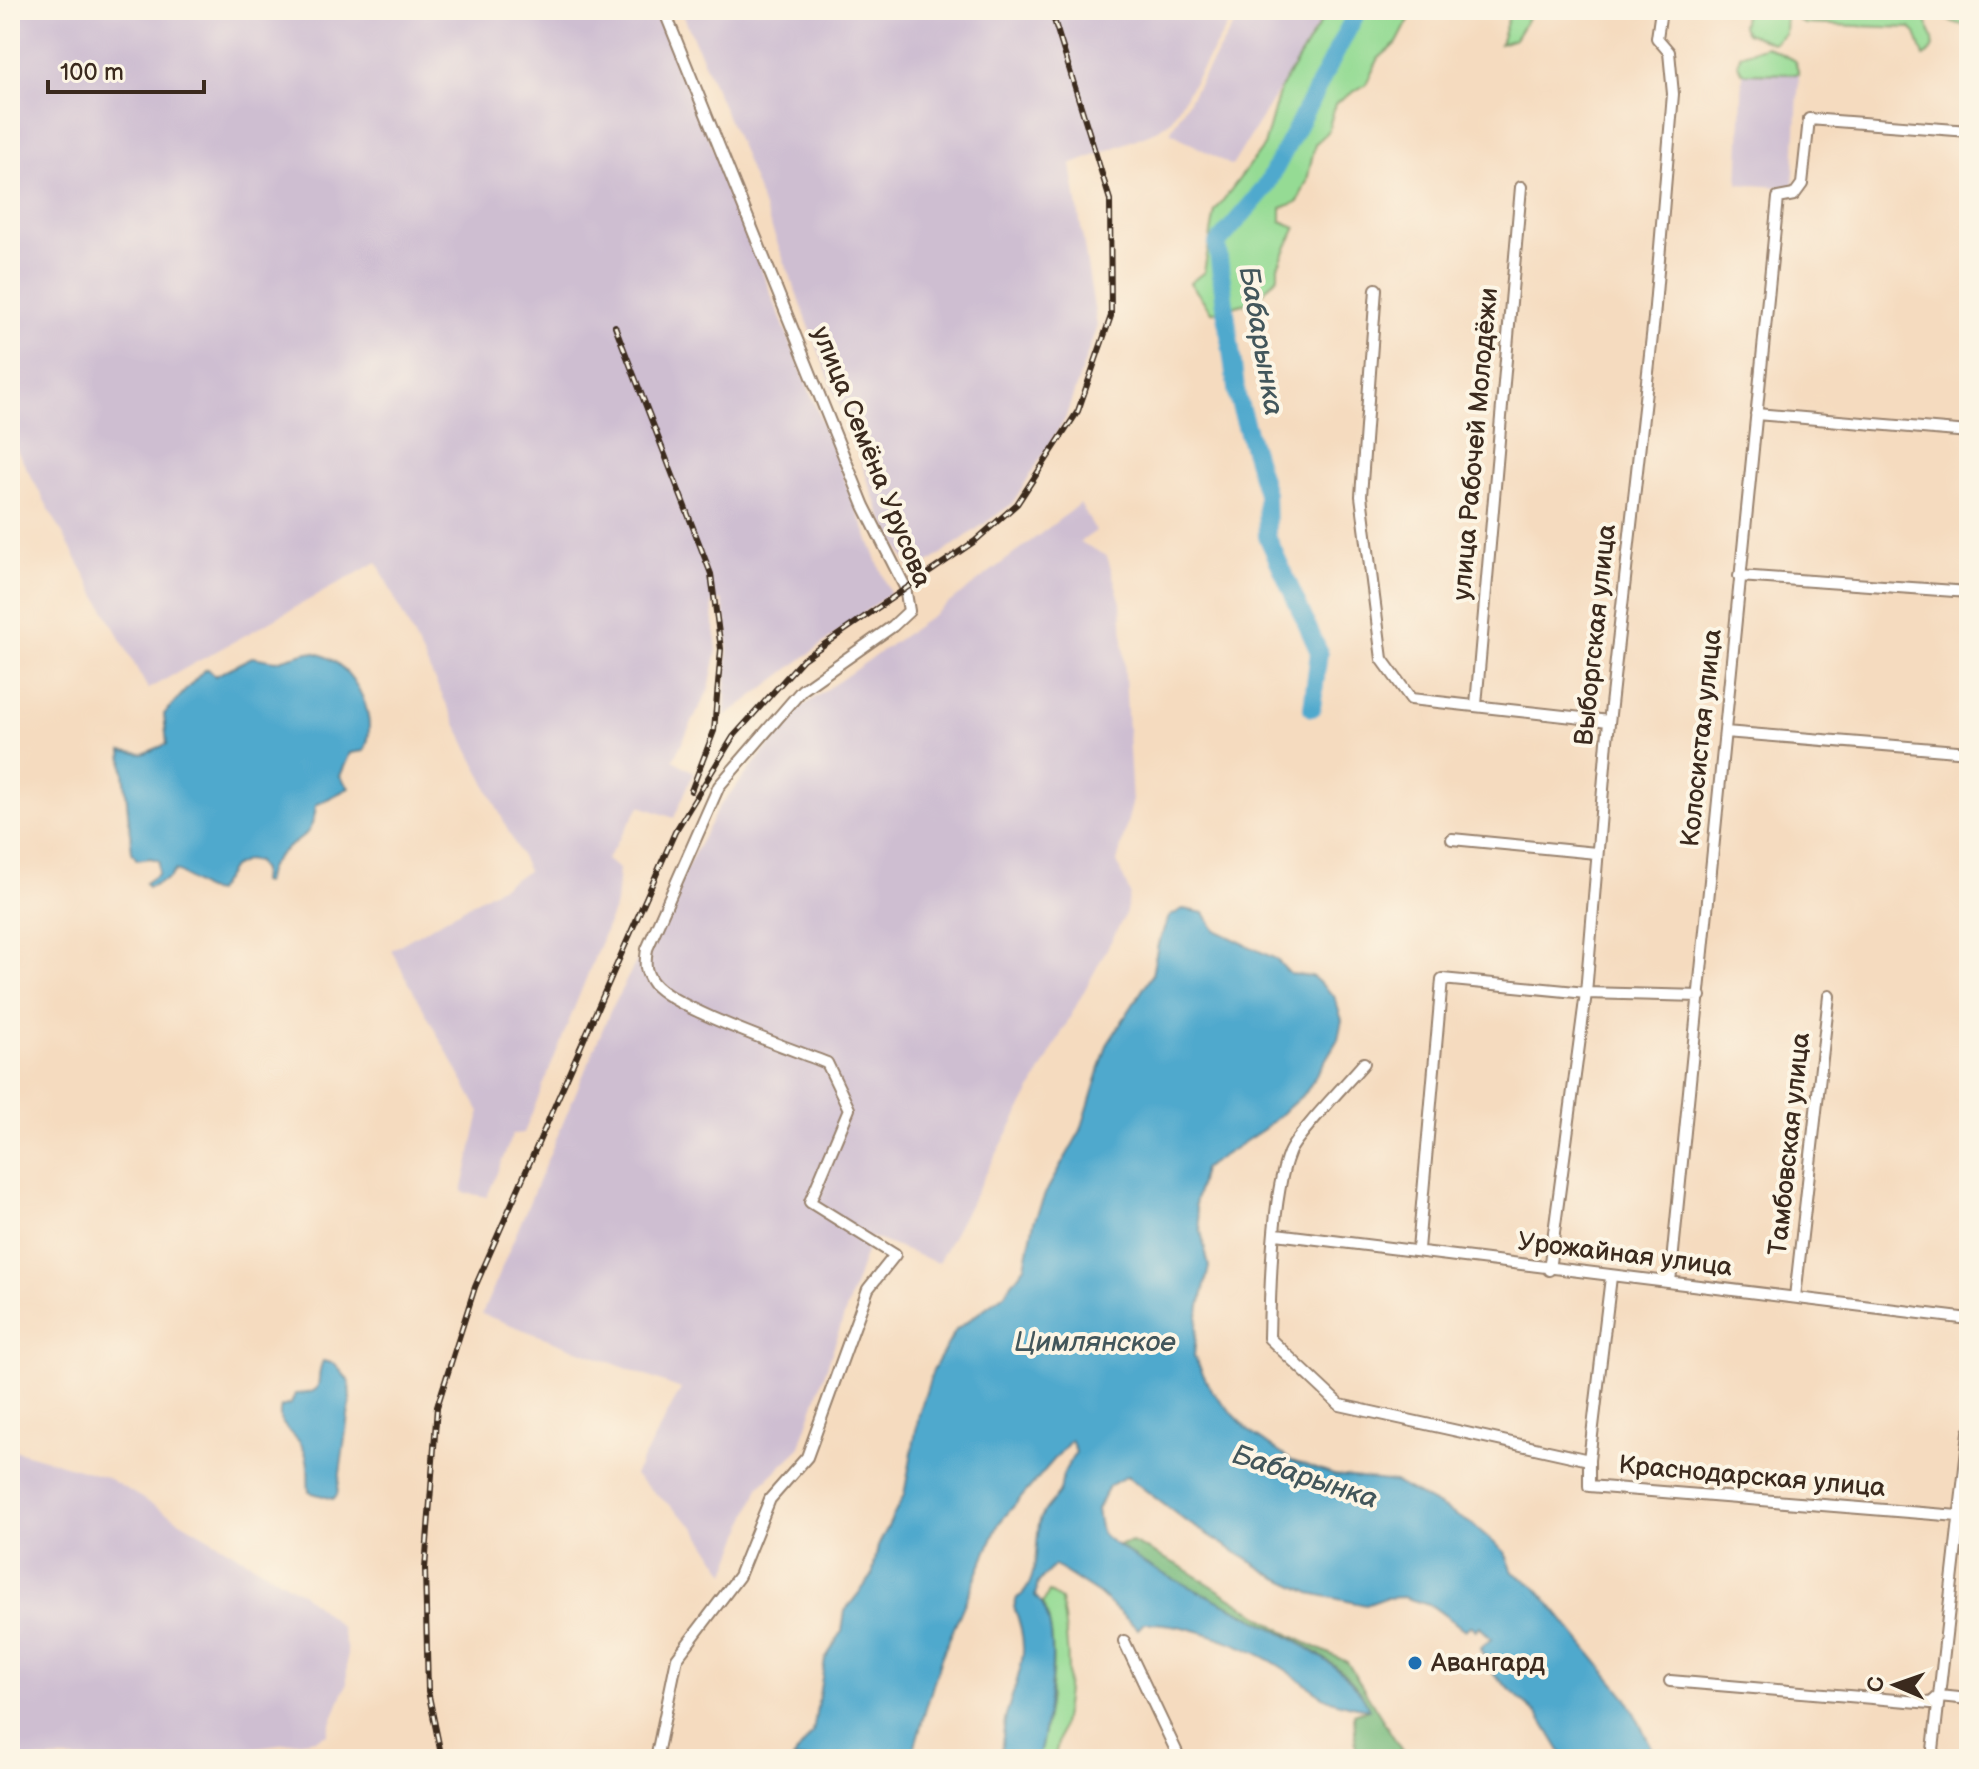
<svg xmlns="http://www.w3.org/2000/svg" width="1979" height="1769" font-family="'Balsamiq Sans',sans-serif">
	<rect width="100%" height="100%" fill="#fcf5e5"/>
	<filter id="ink" filterUnits="userSpaceOnUse"><feTurbulence type="fractalNoise" baseFrequency=".0125" numOctaves="2"/><feDisplacementMap in="SourceGraphic" scale="16" xChannelSelector="R" yChannelSelector="G"/><feConvolveMatrix kernelMatrix="1 2 1 2 8 2 1 2 1" color-interpolation-filters="sRGB"/></filter>
	<filter id="wash" filterUnits="userSpaceOnUse"><feTurbulence type="fractalNoise" baseFrequency=".006" numOctaves="4" result="noise"/><feDisplacementMap in="SourceGraphic" scale="32" xChannelSelector="R" yChannelSelector="G"/><feGaussianBlur stdDeviation="1.8" result="paint"/><feColorMatrix in="noise" values="0 0 0 0 0 0 0 0 0 0 0 0 0 0 0 0 0 1.4 0 .05"/><feComposite in="paint" operator="in"/></filter>
	<g filter="url(#wash)">
		<rect width="100%" height="100%" fill="#f5dbbf"/>
		<path fill="#cebed1" d="M10 10H656L699 113 890 593 725 717 728 630 722 600 712 603 717 650 709 689 673 760 694 772 674 818 640 806 606 860 619 869 616 904 524 1133 513 1134 487 1197 462 1192 480 1112 391 950 528 871 377 562 148 689 10 438Z
			M681 10H1237L1171 120 1156 131 1071 165 1097 326 1065 419 1012 504 913 574 883 520 743 153Z
			M1243 10H1327L1232 166 1170 132Z
			M1758 71 1799 74 1793 188 1738 184 1743 73Z
			M1080 504 1096 531 1080 542 1107 556 1121 603 1132 804 1117 862 1130 894 1125 915 938 1263 871 1237 799 1449 759 1487 726 1573 695 1527 634 1475 681 1389 482 1314 612 1007 719 807 799 709 929 618Z
			M10 1449 106 1477 302 1593 341 1627 347 1651V1683L327 1734 316 1739 169 1759H10Z"/>
		<path fill="#95db94" stroke="#688259" stroke-width="2" d="M1328 10H1423L1412 14 1397 43 1379 58 1366 84 1335 104 1328 132 1315 144 1307 181 1298 202 1281 208V221L1296 227 1278 266V276L1255 301 1212 312 1190 283 1204 272 1215 211 1264 146 1280 89Z
			M1511 10H1533L1515 39 1500 44Z
			M1745 10H1786L1785 33 1773 43 1746 33 1742 26Z
			M1802 10H1969V22L1962 25 1936 16 1926 18C1928 35 1943 44 1924 57L1916 33 1910 28 1805 24 1799 21Z
			M1766 46 1795 61 1799 74 1743 73 1738 65 1740 55Z
			M1049 1592 1061 1600C1072 1661 1070 1699 1054 1759H1038C1049 1713 1062 1647 1043 1603Z"/>
		<path fill="#78bb7e" stroke="#5a724e" stroke-width="2" d="M1132 1542 1182 1567 1292 1636 1347 1662 1407 1759H1362L1356 1749 1354 1714 1368 1709C1356 1653 1203 1597 1154 1570 1141 1564 1130 1554 1118 1545Z"/>
		<path fill="#50a9cd" stroke="#466a76" stroke-width="2" d="M307 652C349 653 382 715 364 751L350 753 340 776 349 788 316 805C313 846 289 837 271 865 267 870 267 878 265 883L261 882 262 871 257 862 246 860 232 867 216 892 205 890 176 870 168 879 148 887 145 883 158 874 159 861 151 858 137 860 132 852 122 751 143 754 167 744 164 714 203 671 208 669 215 676 252 657 276 661Z
			M1183 909 1204 913 1215 930 1276 959 1290 974 1312 976 1334 996 1342 1020 1338 1039 1306 1092 1264 1129 1203 1169 1195 1204 1209 1267 1198 1315 1194 1356 1211 1390 1249 1431 1292 1461 1334 1475 1395 1482 1472 1524 1505 1552 1513 1572 1536 1587 1626 1697 1658 1759H1565L1539 1716 1494 1675 1480 1649 1491 1639 1480 1626 1476 1630 1471 1625 1465 1630 1432 1606 1403 1597 1385 1598 1366 1605 1310 1593 1274 1576 1184 1520 1127 1476 1109 1486 1097 1509C1098 1516 1099 1527 1102 1533 1108 1541 1123 1549 1132 1555 1186 1594 1348 1646 1369 1709 1321 1702 1323 1695 1286 1670 1252 1647 1184 1621 1144 1623L1138 1629 1099 1594 1054 1565 1038 1583 1035 1596C1066 1622 1047 1722 1038 1759H999C1003 1745 1003 1730 1006 1716 1018 1672 1033 1655 1014 1607L1017 1598C1038 1587 1036 1544 1039 1524 1041 1512 1052 1503 1059 1493 1062 1487 1061 1481 1063 1475 1066 1467 1072 1459 1076 1452L1071 1440 999 1523 941 1658 911 1759H793L813 1732 825 1659 842 1632 845 1611 872 1576 878 1546 904 1495 919 1414 933 1370 956 1330 1004 1294 1025 1266 1034 1222 1046 1192 1081 1130 1107 1045 1152 975 1158 944 1169 917Z
			M323 1361 335 1364 349 1381 350 1402 337 1495 333 1499 309 1492C307 1476 311 1461 302 1446 294 1431 275 1426 281 1407L291 1404 295 1394C330 1393 313 1381 323 1361Z"/>
		<g fill="none" stroke-linecap="round" stroke-linejoin="round">
			<path stroke="#50a9cd" stroke-width="18" d="M1312 708 1319 652 1267 536 1266 493 1237 396 1217 244 1265 188 1358 10"/>
		</g>
	</g>
	<g filter="url(#ink)">
		<g fill="none" stroke-linecap="round" stroke-linejoin="round">
			<defs>
				<path id="minor" d="M1376 289 1361 496 1382 659 1411 699 1609 721
					M1756 414 1969 432
					M1739 576 1969 592
					M1476 705 1521 187
					M1725 732 1969 752
					M1452 839 1596 853
					M1364 1063C1348 1082 1296 1135 1289 1153 1272 1194 1270 1292 1269 1338L1340 1405 1589 1460V1486L1958 1516 1969 1521
					M1276 1234 1969 1319
					M1418 1249 1442 979 1586 993 1700 996
					M1549 1270 1586 993 1607 741 1654 318 1673 94 1669 52 1657 38 1661 10
					M1670 1282 1778 198 1794 195 1802 184 1809 119 1969 131
					M1795 1297 1829 996
					M1969 1432 1939 1696 1969 1699
					M1589 1460 1611 1277
					M1124 1641 1180 1759
					M1670 1681 1931 1703 1939 1696
					M656 1759 677 1658 739 1576 770 1499 807 1457 868 1289 895 1255 810 1202 849 1109 827 1063C790 1048 674 1009 653 983 644 971 645 963 647 949L719 786 802 690 893 626 909 611 905 587 864 506 664 10
					M1932 1759 1939 1696"/>
			</defs>
			<use href="#minor" stroke="#98826e" stroke-width="14"/>
			<use href="#minor" stroke="#fff" stroke-width="10"/>
			<defs>
				<path id="rail" d="M615 326 711 574 721 649 714 731 691 791
					M442 1759 428 1691 425 1569 437 1407 475 1287 675 832 733 737 803 659 975 541 1017 504 1078 411 1111 316 1110 200 1051 10"/>
			</defs>
			<use href="#rail" stroke="#3b2a1e" stroke-width="6"/>
			<use href="#rail" stroke="#fcf5e5" stroke-width="3" stroke-dasharray="9" stroke-linecap="butt"/>
		</g>
	</g>
	<circle fill="#1f6fb2" stroke="#fcf5e5" stroke-width="3" cx="1415" cy="1663" r="8"/>
	<g text-anchor="middle" dominant-baseline="central" stroke-width="8" stroke-linejoin="round" paint-order="stroke">
		<g font-size="26" fill="#3b2a1e" stroke="#fcf5e5">
			<text transform="translate(1476 444) rotate(-85)">улица Рабочей Молодёжи</text>
			<text transform="translate(871 457) rotate(68)">улица Семёна Урусова</text>
			<text transform="translate(1596 635) rotate(-84)">Выборгская улица</text>
			<text transform="translate(1702 738) rotate(-84)">Колосистая улица</text>
			<text transform="translate(1790 1144) rotate(-84)">Тамбовская улица</text>
			<text transform="translate(1625 1255) rotate(7)">Урожайная улица</text>
			<text transform="translate(1752 1477) rotate(5)">Краснодарская улица</text>
		</g>
		<g font-size="26" fill="#3b2a1e" stroke="#fcf5e5" text-anchor="start">
			<text x="1431" y="1663">Авангард</text>
		</g>
		<g font-size="28" font-style="italic" fill="#42565b" stroke="#fcf5e5">
			<text transform="translate(1261 341) rotate(80)">Бабарынка</text>
			<text x="1095" y="1342">Цимлянское</text>
			<text transform="translate(1305 1477) rotate(18)">Бабарынка</text>
		</g>
	</g>
	<rect width="1979" height="1769" fill="none" stroke="#fcf5e5" stroke-width="40"/>
	<g transform="translate(1895 1685) rotate(272)" stroke="#fcf5e5" stroke-width="6" paint-order="stroke">
	<path d="M0-6L14 30L0 20L-14 30Z" fill="#3b2a1e"/>
	<text y="-12" font-size="22" font-weight="bold" text-anchor="middle" fill="#3b2a1e">С</text>
	</g>
	<path d="M48 80v12h156v-12" fill="none" stroke="#3b2a1e" stroke-width="4"/>
	<text x="60" y="80" font-size="24" fill="#3b2a1e" stroke="#fcf5e5" stroke-width="6" paint-order="stroke">100 m</text>
</svg>
